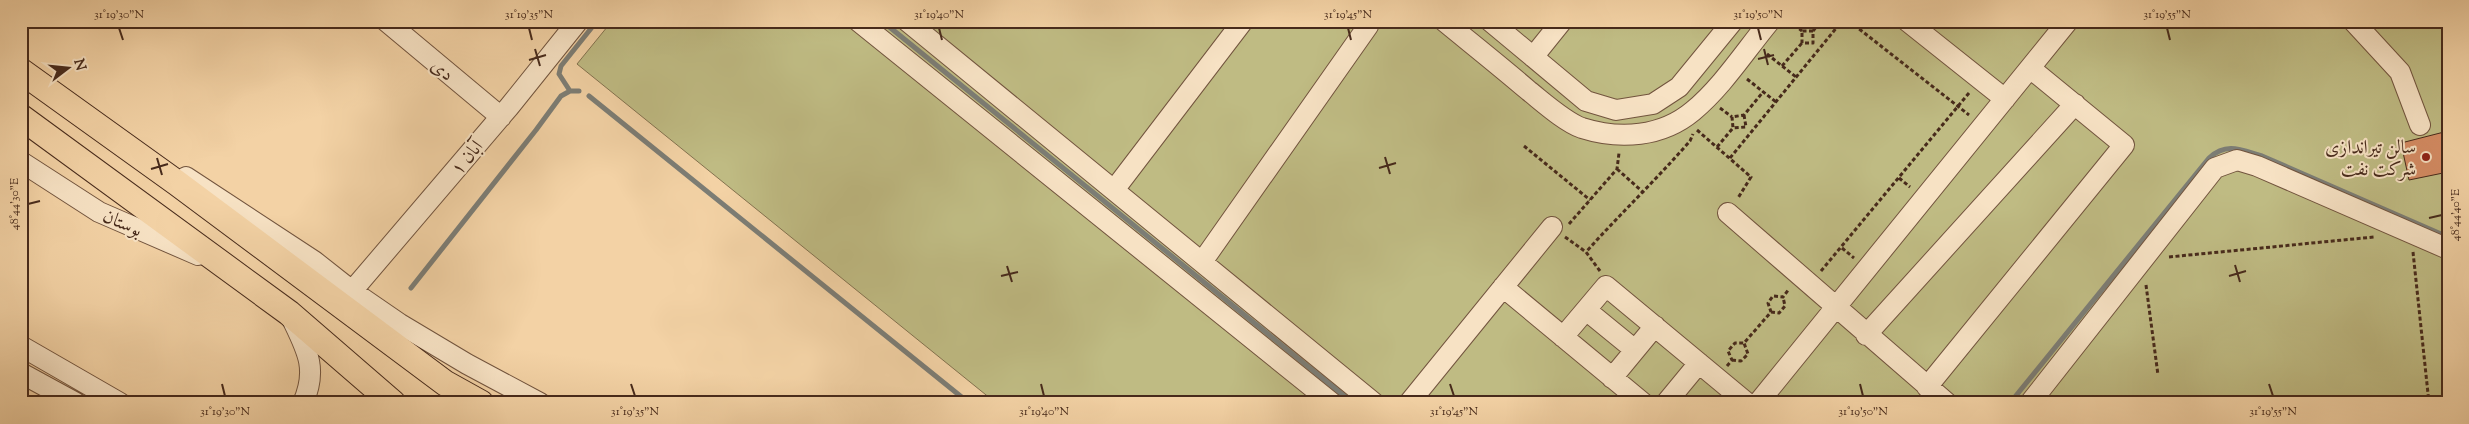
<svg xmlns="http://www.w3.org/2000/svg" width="2469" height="424" font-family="'Sorts Mill Goudy',Amiri,serif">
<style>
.green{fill:#bfbb83;stroke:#83724f}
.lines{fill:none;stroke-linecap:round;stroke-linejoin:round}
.stream{stroke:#7c7d75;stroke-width:5}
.building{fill:#d58c64;stroke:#472a1b}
.minor-casing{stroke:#72543e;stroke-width:22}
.major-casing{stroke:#472a1b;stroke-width:27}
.path{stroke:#472a1b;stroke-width:3;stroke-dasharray:4 2.5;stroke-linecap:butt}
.minor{stroke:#f7e2c4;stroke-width:20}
.major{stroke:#f3d2a5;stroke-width:25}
.ticks{fill:none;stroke:#472a1b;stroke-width:2}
.poi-dot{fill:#8f2418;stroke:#f7e2c4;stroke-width:2}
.labels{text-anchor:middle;stroke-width:4;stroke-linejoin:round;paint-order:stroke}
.street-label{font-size:19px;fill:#472a1b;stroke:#f7e2c4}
.poi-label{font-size:19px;fill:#472a1b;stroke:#f7e2c4;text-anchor:end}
.neatline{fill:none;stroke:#472a1b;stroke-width:2}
.ticks-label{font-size:12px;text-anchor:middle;fill:#472a1b}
</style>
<rect width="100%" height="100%" fill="#f3d2a5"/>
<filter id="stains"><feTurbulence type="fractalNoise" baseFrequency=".004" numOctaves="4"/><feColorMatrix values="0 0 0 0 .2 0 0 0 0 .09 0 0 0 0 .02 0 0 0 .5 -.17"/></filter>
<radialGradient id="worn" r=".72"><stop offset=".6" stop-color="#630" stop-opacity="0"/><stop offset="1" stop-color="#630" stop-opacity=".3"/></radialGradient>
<path class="green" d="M612,21H2440L2448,27V403H996L577,64Z"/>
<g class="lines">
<path class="stream" d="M882,21L1353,403
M570,91L559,74L561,66L597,21
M589,96L969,403
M411,288L536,130L561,96L570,91H579
M2010,403L2209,158C2227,142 2241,150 2262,156L2448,237"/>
</g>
<path class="building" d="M2448,131V172L2409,180L2401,143Z"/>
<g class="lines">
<defs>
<path id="minor" d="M386,21L501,117
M858,21L1332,403
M907,21L1374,403
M1444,21C1472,44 1501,67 1529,91C1543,102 1565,122 1582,128C1620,140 1662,137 1693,111C1723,86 1745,51 1770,21
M1490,21L1586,101L1616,110L1653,104L1679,87L1733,21
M1907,21L2005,99
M2353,21L2400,72L2420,125
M1533,57L1562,21
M21,165L23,163L99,212L198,255
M186,177L314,261L352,291L400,324L467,364L540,403
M1114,190L1243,21
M1728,213L1947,403
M1202,262L1368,26L1369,21
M1503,287L1643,403
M352,291L509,107L578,21
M1586,310L1635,350
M292,319C307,350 318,369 303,403
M1866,335L2075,104
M1563,337L1606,286L1747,403
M21,346L120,403
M21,373L76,403
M1612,378L1655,326
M1927,387L2124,145L2030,68
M1409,403L1552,227
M1666,403L1699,363
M1758,403L2068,21
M2030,403L2215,168L2237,160L2257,166L2448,249"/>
<path id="major" d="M21,71L177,183L445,383L481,403
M21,117L289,313L393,403"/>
</defs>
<use href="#minor" class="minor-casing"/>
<use href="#major" class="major-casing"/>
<path class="path" d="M1701,21L1707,27
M1789,21L1802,31
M1849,21L1969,115
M1813,31H1802V43H1813V31L1821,21
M1767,54L1796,77
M1782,66L1802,43
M1747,79L1776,102
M1720,108L1732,117
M1744,115L1746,127L1733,128L1732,117L1744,115L1763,92
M1697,130L1751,177L1738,198
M1524,146L1590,200
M1717,147L1733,128
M1730,158L1842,21
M1617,169L1644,193
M1899,178L1910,187
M1569,224L1617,169L1619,153
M1565,237L1586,252
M1842,248L1854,258
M2413,252L2429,403
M2169,257L2374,237
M1600,271L1586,252C1620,214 1656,180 1690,141L1693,134
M1821,271L1969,93
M2146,285L2158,375
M1771,312L1779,313L1785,306L1783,297
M1732,360L1741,361L1748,354L1744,343
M1727,366L1732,360L1728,351L1735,343H1744L1771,312L1768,303L1773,296L1783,297L1789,289"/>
<use href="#minor" class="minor"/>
<use href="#major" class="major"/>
</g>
<path class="ticks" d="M119,28L123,40M529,28L532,40M939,28L942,40M1348,28L1351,40M1758,28L1761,40M2167,28L2170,40M535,49L540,66M1764,49L1768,65M1758,59L1774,55M529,60L546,55M1385,157L1390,174M157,158L162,175M1379,168L1396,163M151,169L168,164M28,204L40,201M2429,218L2442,215M2235,265L2240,282M1007,266L1012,282M1001,276L1018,272M2229,276L2246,271M222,384L225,396M631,384L635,396M1041,384L1044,396M1450,384L1454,396M1860,384L1863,396M2269,384L2273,396"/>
<circle class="poi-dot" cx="2426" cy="157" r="5"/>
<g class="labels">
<g class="street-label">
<text transform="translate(443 69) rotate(39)" y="7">دی</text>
<text transform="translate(466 157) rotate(-50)" y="7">آبان ۱</text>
<text transform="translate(123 222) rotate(24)" y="7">بوستان</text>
</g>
<g class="poi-label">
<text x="2416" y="153">سالن تیراندازی<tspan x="2416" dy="22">شرکت نفت</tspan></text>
</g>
</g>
<rect width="2469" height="424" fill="none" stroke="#f3d2a5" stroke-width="55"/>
<g transform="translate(68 68) rotate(74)" stroke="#f7e2c4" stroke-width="4" paint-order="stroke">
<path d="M0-4L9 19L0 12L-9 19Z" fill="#472a1b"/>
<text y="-8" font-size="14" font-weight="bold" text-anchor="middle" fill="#472a1b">N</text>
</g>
<rect x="28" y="28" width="2414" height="368" class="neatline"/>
<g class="ticks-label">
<text x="119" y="18">31°19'30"N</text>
<text x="529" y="18">31°19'35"N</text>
<text x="939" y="18">31°19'40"N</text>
<text x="1348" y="18">31°19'45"N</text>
<text x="1758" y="18">31°19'50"N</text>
<text x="2167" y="18">31°19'55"N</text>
<text transform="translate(14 204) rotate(-90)" y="4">48°44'30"E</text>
<text transform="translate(2455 215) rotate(-90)" y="4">48°44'40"E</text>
<text x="225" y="415">31°19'30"N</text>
<text x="635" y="415">31°19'35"N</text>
<text x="1044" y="415">31°19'40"N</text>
<text x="1454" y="415">31°19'45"N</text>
<text x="1863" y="415">31°19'50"N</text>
<text x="2273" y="415">31°19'55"N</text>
</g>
<rect width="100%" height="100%" filter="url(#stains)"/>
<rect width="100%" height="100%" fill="url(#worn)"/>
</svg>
